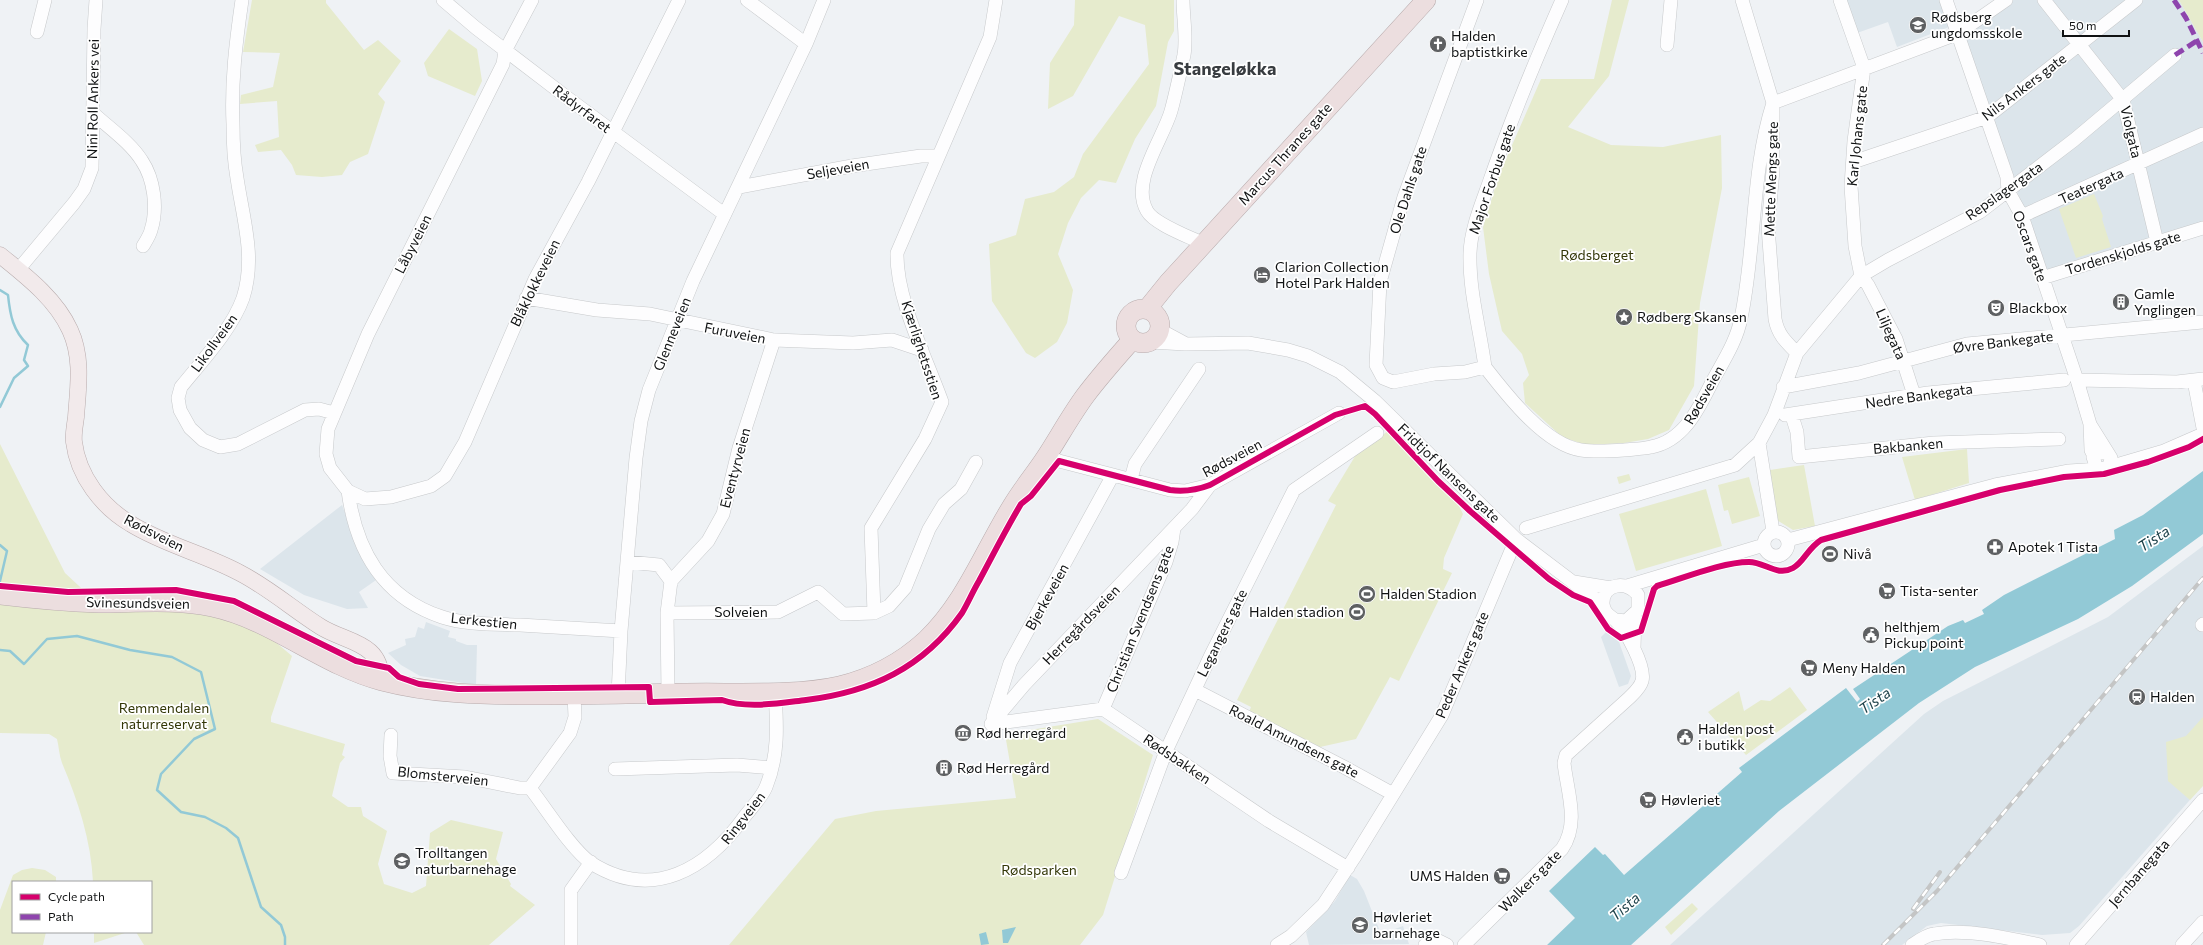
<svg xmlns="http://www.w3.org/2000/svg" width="2203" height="945" font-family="Commissioner,sans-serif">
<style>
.built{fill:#dce5eb}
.green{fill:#e6ebcd}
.water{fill:#92c9d6}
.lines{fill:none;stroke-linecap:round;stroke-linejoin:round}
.stream{stroke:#92c9d6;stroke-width:2.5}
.minor-casing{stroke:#c7c9cb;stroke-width:14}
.major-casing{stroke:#b8abac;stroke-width:17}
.highway-casing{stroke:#b8abac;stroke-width:20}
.minor{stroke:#fdfdfe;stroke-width:13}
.major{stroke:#f2eaeb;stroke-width:16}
.highway{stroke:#ecdedf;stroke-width:19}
.rail-casing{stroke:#c4c5c5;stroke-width:4}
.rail{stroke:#fff;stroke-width:2.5;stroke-dasharray:8;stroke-linecap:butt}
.quiet{stroke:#8e44ad;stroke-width:5;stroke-dasharray:10 5;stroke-linecap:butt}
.cycleway-casing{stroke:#fff;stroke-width:8}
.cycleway{stroke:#d6006c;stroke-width:6}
.labels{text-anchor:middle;stroke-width:3.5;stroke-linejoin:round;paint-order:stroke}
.poi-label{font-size:14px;fill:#101213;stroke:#fff;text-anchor:start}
.street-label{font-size:14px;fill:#101213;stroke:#fff}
.park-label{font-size:14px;fill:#333707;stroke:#fff}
.water-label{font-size:15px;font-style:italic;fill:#1c4149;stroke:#fff}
.district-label{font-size:18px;font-weight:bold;fill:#383c40;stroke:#fff}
</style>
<rect width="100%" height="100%" fill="#eff2f5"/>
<path class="built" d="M1845,0H1939L1949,27L1897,47L1888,22L1857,33Z
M2011,0H2179L2203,42V227L2045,272L1964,37Z
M342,505L347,518L379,578L359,592L368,608L347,609L304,595L260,569Z
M2203,546V785L2079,926L2070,933L2042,935L1941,923L1927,926L1902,945H1670L1924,714L1943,701L2108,617Z
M426,622L450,631L448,637L456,639V641L467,645H477L476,685L420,676L401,665L388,653L406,645L405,639L415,637L418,627L424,629Z
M1606,632L1619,642L1631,676L1628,684L1619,687L1601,637Z
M1350,875L1357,879L1364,891L1381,934L1403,926L1409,944L1309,945L1306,932L1335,901Z"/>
<path class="green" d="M252,0H326V3L364,50L378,40L401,61L378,94L385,102L368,154L350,162L342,175L322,177L296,175L292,165L281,150L258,152L255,145L279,137L277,101L240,104L241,95L273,87L280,53L243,52Z
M1075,0H1174V31L1168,42L1156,106L1135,139L1116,183L1099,180L1081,198L1068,223L1058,254L1073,290L1067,323L1057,342L1035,358L1026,353L992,301L989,244L1016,235L1025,199L1054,192L1074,177L1083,154L1149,64L1145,25L1119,16L1073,96L1048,109L1050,63L1074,25Z
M1612,0H1629L1609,76L1568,127L1611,145L1663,147L1721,135L1722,188L1700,303L1694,386L1669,430L1648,439L1624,443L1586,445L1562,437L1525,403L1523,383L1529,375L1522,354L1502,331L1489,274L1483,227L1499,175L1541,79H1594Z
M2179,0H2203V42Z
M449,29L477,49L482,81L475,96L428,76L424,63Z
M2094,194L2103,216L2102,219L2111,247L2076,258L2059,209Z
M1388,431L1459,506L1463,514L1444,558L1443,569L1452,573L1399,681L1390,677L1356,739L1320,747L1249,712L1251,707L1237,700L1336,505L1328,501L1357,453Z
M0,444L65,573L92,598L194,610L231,619L272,639L292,656L271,717V722L345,744L342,755L345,757L340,763L332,796L348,807H361L363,816L387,831L378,864L384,884L412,893L426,886L430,833L451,820L503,832L496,859L511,884L510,886L535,905L489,945H144L136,932H151V882H93C91,840 78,801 62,763C59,755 59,747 57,739L49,734L0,733Z
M1967,449L1969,483L1915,500L1902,457Z
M1804,465L1815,526L1793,530L1777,520L1770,470Z
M1629,474L1631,480L1619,484L1617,477Z
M1749,477L1760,516L1732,524L1728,510L1724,511L1718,485Z
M1706,489L1722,546L1636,571L1619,514Z
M1790,687L1807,710L1746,755L1708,712L1739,691L1744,711L1761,700L1770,701Z
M2203,717V786L2190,800L2168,781L2166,742L2186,736Z
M1098,719L1153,755L1103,915L1080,945H729L835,819L876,811L1016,798L1005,734Z
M32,868L45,870L56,877V882H13V932H46L43,945H0V910L13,875L22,870Z
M1692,903L1698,909L1671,935L1665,927Z
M94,932H128L94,943Z"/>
<path class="water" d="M2203,471V534L2132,586L2078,619L1975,667L1919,703L1779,811L1631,945H1547L1575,918L1549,891L1595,847L1603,855L1605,854L1624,875L1742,772L1739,768L1846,688L1857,702L1860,699L1853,689L1948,626L1963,620L1965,623L1984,614L1982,610L2004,595L2115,539L2114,530L2143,515Z
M1016,927L1008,943H1003L1002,930Z
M986,932L989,944L981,945L979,934Z"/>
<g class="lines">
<path class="stream" d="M0,290L8,295C10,315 13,331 28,345L24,360L28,366L14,378L0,407
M0,545L7,551L0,581
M0,650L10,651L24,664L47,639L77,636L130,650L172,657L201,672L215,729L194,739L161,774L157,790L181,812L205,817L226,828L238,838L261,907L281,925L285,937V945"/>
<defs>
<path id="minor" d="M242,0C236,41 231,82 233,124C233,142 234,161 237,178C243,219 256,257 243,298C232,329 202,361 181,387L178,398L180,410L190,428L203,440L220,447L238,444L305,410L319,409L334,413
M443,0L476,28L569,99L724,214
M532,0L505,51L503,64L368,334L328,429L326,454L330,468L348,491L365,499L391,497L431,486L445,476L465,442L535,279L588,182L679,0
M747,0L806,44
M1183,0C1183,17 1187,38 1184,55C1180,73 1176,93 1171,111C1163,139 1130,182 1147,211C1154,224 1190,237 1204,244
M1477,0L1404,197L1380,282L1376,365L1383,378L1393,382L1434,374L1465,372L1485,367
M1742,0L1773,103V170L1768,227L1775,319C1778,335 1786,342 1797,353
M1840,0L1864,68L1854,141L1851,186L1855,246L1861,276L1868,285L1896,339L1914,395
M1946,0L2007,177L2008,191L2022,216L2077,380L2090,424L2091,450L2094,456
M2044,0L2123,100L2157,242
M37,32L45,0
M1667,45L1671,0
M93,113C109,128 130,142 142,161C154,179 158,208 151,230C150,235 146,241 143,246
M1853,162L1987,117L2136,0
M739,187L852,166L921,156H937
M2022,216L2203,134
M18,270L74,203L84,189L92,168L94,29L96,0
M2042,278L2203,228
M526,298L597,310L650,314L774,340L853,343L892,340L922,350
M1160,330L1186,344L1248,343L1288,350L1308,356L1340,372L1375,401L1516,539L1603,605
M1151,342L1185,344
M1485,367C1506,394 1545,445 1581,450C1595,452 1610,451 1624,450C1633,449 1642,449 1651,447C1683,441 1698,410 1711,384C1722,363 1737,341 1741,318C1756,247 1751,172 1773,103L1957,34L2006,0
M1485,367C1480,329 1469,292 1470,253C1471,228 1482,203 1490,180C1511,119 1536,59 1562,0
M2077,380L2177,382L2203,379
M2194,381L2203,428
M1783,387L1859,373L1967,344L2203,322
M1785,415L1928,393L2064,380
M1792,416L1797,432L1799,457L1934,443L2059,439
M2091,426L2111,458L2110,464L2106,468L2100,469L2096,466L2093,457L2098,453H2106
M1759,443L1773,531
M1047,455L1059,461L1113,475L1170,490L1185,491L1210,485L1339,413
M2106,468L2164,451L2203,434
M1131,479L1135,464L1199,369
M348,491C356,550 382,597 442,617C467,625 494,624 520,625C554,627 587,629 621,631
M1526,528L1735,465L1759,443L1774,415L1797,353L1861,276L1888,260L1980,212L2074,140L2175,55
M1764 544a12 12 0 1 1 24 0a12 12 0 1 1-24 0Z
M1788,540L1995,485L2069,471L2100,469
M628,562L659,565L671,581
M1574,582L1611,588
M1627,586L1764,545
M667,613L778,612L818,592L843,614L874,613L889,606L905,588L929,529L944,504L961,489L976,462
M874,613L871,528L925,439L942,402C926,357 896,299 897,253L990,37L996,0
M2202,625L2203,624
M1634,648L1635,614
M1195,690L1344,767L1393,794
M668,693L667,613L671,581L708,541L723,514L739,448L774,340
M574,695L575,717L570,733L530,788C546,808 571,849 591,863C653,902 707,869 745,816C752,807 762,797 766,787C779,755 777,725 775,692
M618,695L621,631L636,458L641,421L649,390L693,281L806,44L824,0
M1103,709L1166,562L1172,542L1174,528
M993,717L1010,663L1113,475
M991,724L1103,709L1269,821L1348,868
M991,724L1024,685L1192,509L1210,485
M391,735L390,756L393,773L465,777L520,788H530
M615,769L737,765L772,768
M1121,873L1166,751L1210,657L1294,490L1377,433
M571,945V890L591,862
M1277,945L1291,936L1323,905L1354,858L1442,715L1516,539
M1425,945L1439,941L1447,945
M1464,945L1562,849C1580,823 1567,791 1564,763L1566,755L1629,698C1634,693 1640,688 1642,681C1646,667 1626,630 1615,620C1609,615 1604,613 1603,604C1602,583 1628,580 1638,595V610L1626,621L1616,620
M1912,945C1918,941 1926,935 1934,934C1965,928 2009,938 2040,945
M2076,945L2203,800
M2182,945L2203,922"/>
<path id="major" d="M0,255C26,276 56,299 70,330C83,358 78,388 76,417C75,425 73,434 74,442C78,476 102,507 131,524C165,545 205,554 240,573C269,588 294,610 321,627C347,643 382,642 381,681"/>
<path id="highway" d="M1126 326a17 17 0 1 1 34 0a17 17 0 1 1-34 0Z
M1147,309L1168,283L1426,0
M0,595C33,599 66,602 99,603C137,603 174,599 212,607C273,620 321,665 382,681C432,694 482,695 534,695C585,695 635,694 686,693C732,692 795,696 839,686C872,678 901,663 926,640C965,603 984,551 1012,506C1022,489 1035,474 1046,457C1059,437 1071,415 1085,396C1100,376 1116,358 1132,340"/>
</defs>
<use href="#minor" class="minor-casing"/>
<use href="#major" class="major-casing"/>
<use href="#highway" class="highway-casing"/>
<use href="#minor" class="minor"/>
<use href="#major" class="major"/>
<use href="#highway" class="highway"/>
<defs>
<path id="rail" d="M1913,909L1940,872
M1883,945L1937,891L2203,578"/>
</defs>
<use href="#rail" class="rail-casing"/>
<use href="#rail" class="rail"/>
<path class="quiet" d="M2174,0L2186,18L2203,53
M2175,55L2198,40"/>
<defs>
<path id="cycleway" d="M0,586L68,592L176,590L234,601L356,661L389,668L399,677L419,684L458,689L649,687L650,702L722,700C747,709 780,703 806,700C871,692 923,668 962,613C968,603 973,591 979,581C993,555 1006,529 1021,504L1031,496L1059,461L1170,490C1185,492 1197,490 1210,485L1335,415L1365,406L1375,414L1438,481L1470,511L1549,579L1573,595L1590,602L1608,629L1621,638L1641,631L1654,589L1657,586C1684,578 1723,562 1749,562C1765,562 1777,577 1793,568C1804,562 1807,549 1821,540L2000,490L2064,477L2104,474L2148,462L2189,447L2203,439"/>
</defs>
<use href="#cycleway" class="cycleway-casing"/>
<use href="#cycleway" class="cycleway"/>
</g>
<defs>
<symbol id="school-disc" viewBox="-11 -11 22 22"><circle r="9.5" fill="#5e6062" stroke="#fff"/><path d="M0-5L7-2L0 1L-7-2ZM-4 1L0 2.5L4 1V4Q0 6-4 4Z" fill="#fff"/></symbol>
<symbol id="church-disc" viewBox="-11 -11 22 22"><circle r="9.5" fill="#5e6062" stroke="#fff"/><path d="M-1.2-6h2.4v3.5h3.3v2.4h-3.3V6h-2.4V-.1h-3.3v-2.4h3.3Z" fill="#fff"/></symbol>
<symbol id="hotel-disc" viewBox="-11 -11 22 22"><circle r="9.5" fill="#5e6062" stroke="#fff"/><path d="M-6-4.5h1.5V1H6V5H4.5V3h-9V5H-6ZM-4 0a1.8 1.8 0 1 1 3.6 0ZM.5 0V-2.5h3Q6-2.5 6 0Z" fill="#fff"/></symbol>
<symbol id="building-disc" viewBox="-11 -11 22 22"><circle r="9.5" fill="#5e6062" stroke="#fff"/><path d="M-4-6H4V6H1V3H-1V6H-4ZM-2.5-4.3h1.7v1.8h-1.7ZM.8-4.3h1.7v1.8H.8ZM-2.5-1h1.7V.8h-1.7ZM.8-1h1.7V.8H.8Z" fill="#fff"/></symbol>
<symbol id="theatre-disc" viewBox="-11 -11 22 22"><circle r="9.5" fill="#5e6062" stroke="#fff"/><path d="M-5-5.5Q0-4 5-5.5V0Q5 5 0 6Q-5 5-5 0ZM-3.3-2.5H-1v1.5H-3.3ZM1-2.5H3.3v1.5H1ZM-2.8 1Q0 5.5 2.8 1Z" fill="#fff"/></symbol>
<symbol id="sight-disc" viewBox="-11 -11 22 22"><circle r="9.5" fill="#5e6062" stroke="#fff"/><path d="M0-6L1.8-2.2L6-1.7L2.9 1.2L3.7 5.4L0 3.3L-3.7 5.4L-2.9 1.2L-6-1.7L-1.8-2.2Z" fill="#fff"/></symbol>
<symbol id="pharmacy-disc" viewBox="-11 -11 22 22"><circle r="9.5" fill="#5e6062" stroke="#fff"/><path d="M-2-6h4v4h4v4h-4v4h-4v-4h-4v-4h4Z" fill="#fff"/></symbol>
<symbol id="stadium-disc" viewBox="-11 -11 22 22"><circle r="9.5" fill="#5e6062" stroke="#fff"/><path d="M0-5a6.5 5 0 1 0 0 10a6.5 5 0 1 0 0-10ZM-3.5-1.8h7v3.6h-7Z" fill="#fff"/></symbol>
<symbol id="supermarket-disc" viewBox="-11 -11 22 22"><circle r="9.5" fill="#5e6062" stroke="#fff"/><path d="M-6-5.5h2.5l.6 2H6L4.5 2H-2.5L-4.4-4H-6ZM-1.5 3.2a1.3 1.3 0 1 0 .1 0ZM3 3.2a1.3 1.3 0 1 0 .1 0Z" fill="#fff"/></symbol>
<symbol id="civic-disc" viewBox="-11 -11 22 22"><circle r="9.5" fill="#5e6062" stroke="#fff"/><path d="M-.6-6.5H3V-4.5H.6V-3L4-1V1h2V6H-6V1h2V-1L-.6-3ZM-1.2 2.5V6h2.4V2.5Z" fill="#fff"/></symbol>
<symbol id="station-disc" viewBox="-11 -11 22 22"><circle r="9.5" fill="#5e6062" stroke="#fff"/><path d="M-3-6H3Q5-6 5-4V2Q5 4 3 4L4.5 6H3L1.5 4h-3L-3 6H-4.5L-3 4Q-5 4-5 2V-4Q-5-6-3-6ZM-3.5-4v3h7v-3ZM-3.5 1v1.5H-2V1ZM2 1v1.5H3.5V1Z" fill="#fff"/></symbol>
<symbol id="museum-disc" viewBox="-11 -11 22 22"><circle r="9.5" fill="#5e6062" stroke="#fff"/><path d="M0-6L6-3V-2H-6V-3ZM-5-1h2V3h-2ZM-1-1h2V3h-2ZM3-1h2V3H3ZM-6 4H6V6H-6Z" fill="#fff"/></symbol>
</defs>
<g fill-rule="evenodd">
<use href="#school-disc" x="1908" y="15" width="20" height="20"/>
<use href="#church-disc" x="1428" y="34" width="20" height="20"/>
<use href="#hotel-disc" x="1252" y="265" width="20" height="20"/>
<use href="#building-disc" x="2111" y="292" width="20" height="20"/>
<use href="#theatre-disc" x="1986" y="298" width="20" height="20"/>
<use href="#sight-disc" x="1614" y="307" width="20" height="20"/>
<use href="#pharmacy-disc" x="1985" y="537" width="20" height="20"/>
<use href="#stadium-disc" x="1820" y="544" width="20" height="20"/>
<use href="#supermarket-disc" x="1877" y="581" width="20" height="20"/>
<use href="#stadium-disc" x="1357" y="584" width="20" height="20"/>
<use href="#stadium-disc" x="1347" y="602" width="20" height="20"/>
<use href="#civic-disc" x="1861" y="625" width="20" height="20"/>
<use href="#supermarket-disc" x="1799" y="658" width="20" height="20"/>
<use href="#station-disc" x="2127" y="687" width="20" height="20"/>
<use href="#museum-disc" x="953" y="723" width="20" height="20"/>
<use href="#civic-disc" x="1675" y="727" width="20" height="20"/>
<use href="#building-disc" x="934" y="758" width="20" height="20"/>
<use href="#supermarket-disc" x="1638" y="790" width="20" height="20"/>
<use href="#school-disc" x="392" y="851" width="20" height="20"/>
<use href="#supermarket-disc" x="1492" y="866" width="20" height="20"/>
<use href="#school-disc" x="1350" y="915" width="20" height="20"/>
</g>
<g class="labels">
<g class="poi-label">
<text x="1931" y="22">Rødsberg<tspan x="1931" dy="16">ungdomsskole</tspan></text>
<text x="1451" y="41">Halden<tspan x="1451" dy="16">baptistkirke</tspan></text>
<text x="1275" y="272">Clarion Collection<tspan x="1275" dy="16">Hotel Park Halden</tspan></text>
<text x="2134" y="299">Gamle<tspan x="2134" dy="16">Ynglingen</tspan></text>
<text x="2009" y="313">Blackbox</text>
<text x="1637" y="322">Rødberg Skansen</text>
<text x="2008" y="552">Apotek 1 Tista</text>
<text x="1843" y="559">Nivå</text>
<text x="1900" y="596">Tista-senter</text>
<text x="1380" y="599">Halden Stadion</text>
<text x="1344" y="617" text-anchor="end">Halden stadion</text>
<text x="1884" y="632">helthjem<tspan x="1884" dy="16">Pickup point</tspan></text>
<text x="1822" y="673">Meny Halden</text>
<text x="2150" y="702">Halden</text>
<text x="1698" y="734">Halden post<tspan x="1698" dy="16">i butikk</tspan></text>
<text x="976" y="738">Rød herregård</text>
<text x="957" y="773">Rød Herregård</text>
<text x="1661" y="805">Høvleriet</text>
<text x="415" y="858">Trolltangen<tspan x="415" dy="16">naturbarnehage</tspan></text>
<text x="1489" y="881" text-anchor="end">UMS Halden</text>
<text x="1373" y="922">Høvleriet<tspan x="1373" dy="16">barnehage</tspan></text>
</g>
<g class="street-label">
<text transform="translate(2024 87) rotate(-37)" y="5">Nils Ankers gate</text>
<text transform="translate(93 99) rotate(-89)" y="5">Nini Roll Ankers vei</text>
<text transform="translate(582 109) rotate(37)" y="5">Rådyrfaret</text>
<text transform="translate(2131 132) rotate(77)" y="5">Violgata</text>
<text transform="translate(1857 136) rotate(-84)" y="5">Karl Johans gate</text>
<text transform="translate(1285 154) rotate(-48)" y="5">Marcus Thranes gate</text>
<text transform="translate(838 169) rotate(-10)" y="5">Seljeveien</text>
<text transform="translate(1492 179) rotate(-71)" y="5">Major Forbus gate</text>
<text transform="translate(1771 179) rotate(-88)" y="5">Mette Mengs gate</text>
<text transform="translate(2091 186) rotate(-24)" y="5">Teatergata</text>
<text transform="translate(1408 190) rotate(-72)" y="5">Ole Dahls gate</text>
<text transform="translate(2004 191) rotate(-35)" y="5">Repslagergata</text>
<text transform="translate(413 244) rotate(-63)" y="5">Låbyveien</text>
<text transform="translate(2030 246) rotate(70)" y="5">Oscars gate</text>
<text transform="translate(2123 253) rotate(-17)" y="5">Tordenskjolds gate</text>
<text transform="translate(535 283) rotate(-64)" y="5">Blåklokkeveien</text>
<text transform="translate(735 333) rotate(11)" y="5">Furuveien</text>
<text transform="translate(672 334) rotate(-68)" y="5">Glenneveien</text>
<text transform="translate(1891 334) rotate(66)" y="5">Liljegata</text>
<text transform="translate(2003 342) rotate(-7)" y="5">Øvre Bankegate</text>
<text transform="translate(214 343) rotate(-54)" y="5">Likollveien</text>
<text transform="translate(922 350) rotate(72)" y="5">Kjærlighetsstien</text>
<text transform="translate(1704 395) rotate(-60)" y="5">Rødsveien</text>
<text transform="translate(1919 396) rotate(-8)" y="5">Nedre Bankegata</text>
<text transform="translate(1908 446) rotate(-5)" y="5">Bakbanken</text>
<text transform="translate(1232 458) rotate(-28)" y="5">Rødsveien</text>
<text transform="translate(735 468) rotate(-75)" y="5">Eventyrveien</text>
<text transform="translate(1449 473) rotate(44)" y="5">Fridtjof Nansens gate</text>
<text transform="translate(154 533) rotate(27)" y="5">Rødsveien</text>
<text transform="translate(1047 597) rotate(-61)" y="5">Bjerkeveien</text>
<text transform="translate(138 603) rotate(1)" y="5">Svinesundsveien</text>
<text x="741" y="617">Solveien</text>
<text transform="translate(1140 619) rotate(-68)" y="5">Christian Svendsens gate</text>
<text transform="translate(484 621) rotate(6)" y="5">Lerkestien</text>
<text transform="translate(1081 625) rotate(-46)" y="5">Herregårdsveien</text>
<text transform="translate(1222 633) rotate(-64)" y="5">Legangers gate</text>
<text transform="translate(1462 665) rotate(-67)" y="5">Peder Ankers gate</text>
<text transform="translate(1294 741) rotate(27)" y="5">Roald Amundsens gate</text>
<text transform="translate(1177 759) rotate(34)" y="5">Rødsbakken</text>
<text transform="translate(443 776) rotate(6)" y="5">Blomsterveien</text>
<text transform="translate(743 818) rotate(-52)" y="5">Ringveien</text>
<text transform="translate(2139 873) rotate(-49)" y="5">Jernbanegata</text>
<text transform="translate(1530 881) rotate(-45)" y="5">Walkers gate</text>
</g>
<g class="park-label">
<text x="1597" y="260">Rødsberget</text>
<text x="164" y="713">Remmendalen<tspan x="164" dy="16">naturreservat</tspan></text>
<text x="1039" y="875">Rødsparken</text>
</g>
<g class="water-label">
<text transform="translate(2154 539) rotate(-33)" y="5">Tista</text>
<text transform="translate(1875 701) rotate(-35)" y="5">Tista</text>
<text transform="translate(1625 907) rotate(-41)" y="5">Tista</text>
</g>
<g class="district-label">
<text x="1225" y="75">Stangeløkka</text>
</g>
</g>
<rect x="12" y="881" width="140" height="52" fill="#ffffff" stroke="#9fa0a1"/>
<rect x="20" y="894" width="20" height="6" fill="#d6006c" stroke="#9fa0a1"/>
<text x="48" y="901" font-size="12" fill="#101213">Cycle path</text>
<rect x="20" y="914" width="20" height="6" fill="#8e44ad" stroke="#9fa0a1"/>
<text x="48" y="921" font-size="12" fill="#101213">Path</text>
<path d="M2063 30v6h66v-6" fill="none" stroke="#101213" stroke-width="2"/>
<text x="2069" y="30" font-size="12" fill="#101213" stroke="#ffffff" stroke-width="3" paint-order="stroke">50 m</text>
</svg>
